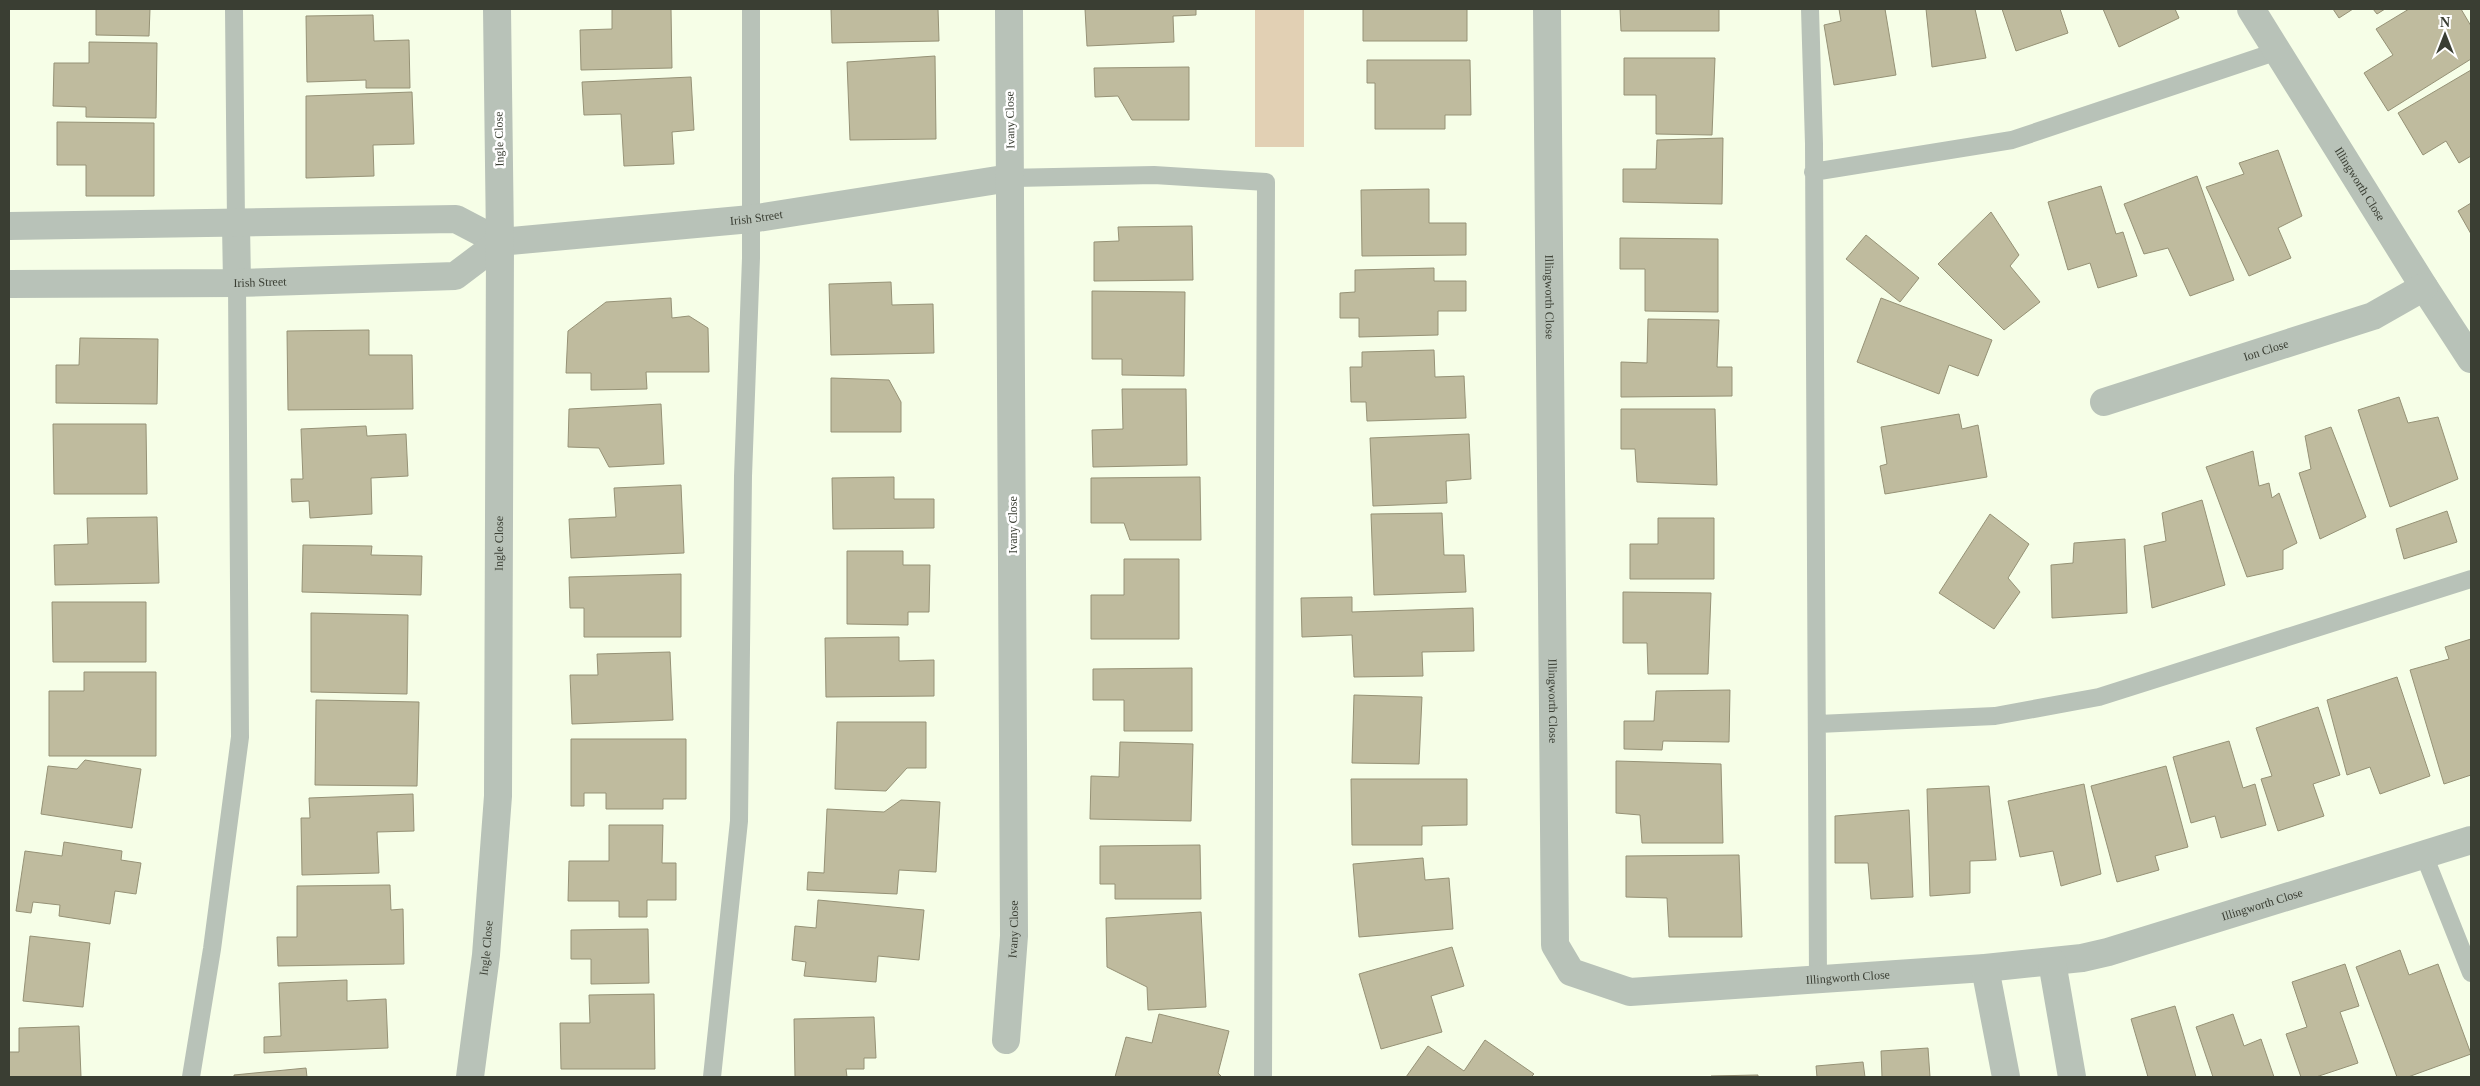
<svg xmlns="http://www.w3.org/2000/svg" width="2480" height="1086" font-family="Georgia,serif">
<style>
.green{fill:#e2d0b4}
.building{fill:#bfbb9e;stroke:#969276}
.lines{fill:none;stroke-linecap:round;stroke-linejoin:round}
.lane{stroke:#b8c2b8;stroke-width:18}
.street{stroke:#b8c2b8;stroke-width:28}
.labels{text-anchor:middle;stroke-width:5;stroke-linejoin:round;paint-order:stroke}
.street-label{font-size:12px;fill:#3a3e33;stroke:#fff}
</style>
<rect width="100%" height="100%" fill="#f6fee7"/>
<path class="green" d="M1255,9H1304V147H1255Z"/>
<path class="building" d="M96,9H150L149,36L96,35Z
M612,9H671L672,68L581,70L580,30L612,29Z
M831,9H938L939,41L832,43Z
M1085,9H1196V15L1173,16L1174,42L1087,46Z
M1363,9H1467V41H1363Z
M1620,9H1719V31H1621Z
M1839,9H1885L1896,75L1834,85L1824,25L1841,21Z
M1926,9H1975L1986,58L1932,67Z
M2002,9H2060L2068,33L2016,51Z
M2103,9H2175L2179,18L2119,47Z
M2333,9H2353L2339,18Z
M2373,9H2385L2377,14Z
M2409,9H2461L2471,26V59L2388,111L2364,73L2393,55L2376,29Z
M373,15L374,41L409,40L410,88H366V80L307,82L306,16Z
M89,42L157,43L156,118L86,117V107L53,106L54,63H89Z
M935,56L936,139L850,140L847,62Z
M1624,58H1715L1712,135L1656,134V95H1624Z
M1367,60H1470L1471,115H1445V129H1375V83H1367Z
M1189,67V120H1132L1118,96L1095,97L1094,68Z
M2471,70V156L2459,163L2446,141L2423,155L2398,113Z
M691,77L694,130L672,132L674,164L624,166L621,114L584,115L582,82Z
M412,92L414,144L373,145L374,176L306,178V96Z
M57,122L154,123V196H86V165H57Z
M1723,138L1722,204L1623,202V169H1656L1657,140Z
M2278,150L2302,216L2278,228L2291,258L2249,276L2206,187L2244,174L2239,163Z
M2197,176L2234,280L2190,296L2168,248L2144,254L2124,204Z
M2101,186L2116,234L2123,232L2137,276L2098,288L2090,263L2068,270L2048,202Z
M1429,189V223H1466V255L1362,256L1361,190Z
M2471,203V234L2458,211Z
M1991,212L2019,255L2010,266L2040,302L2004,330L1938,264Z
M1192,226L1193,280L1094,281V242L1119,241L1118,227Z
M1866,235L1919,278L1900,302L1846,259Z
M1620,238L1718,239V312L1645,311V269H1620Z
M1434,268V281H1466V311H1438V335L1359,337V318H1340V293L1355,292V270Z
M891,282L892,305L933,304L934,353L831,355L829,284Z
M1092,291L1185,292L1184,376L1122,375V359H1092Z
M671,298L672,318L689,316L708,328L709,372H646L647,389L591,390V373H566L568,331L606,302Z
M1881,298L1992,340L1978,376L1949,365L1939,394L1857,362Z
M1648,319L1719,320L1717,367H1732V396L1621,397V362L1647,363Z
M369,330V355H412L413,409L288,410L287,331Z
M80,338L158,339L157,404L56,403V365H79Z
M1434,350L1435,377L1464,376L1466,418L1367,421L1366,402H1351L1350,367H1362V352Z
M831,378L889,380L901,402V432H831Z
M1122,389H1186L1187,465L1093,467L1092,430L1123,429Z
M2399,397L2408,423L2438,417L2458,479L2390,507L2358,410Z
M661,404L664,464L609,467L599,448L568,447L569,409Z
M1621,409H1715L1717,485L1637,482L1635,449H1621Z
M1959,414L1962,429L1978,425L1987,477L1885,494L1880,466L1887,464L1881,427Z
M53,424H146L147,494H54Z
M366,426L367,436L406,434L408,476L371,478L372,514L310,518L309,501L292,502L291,479H303L301,429Z
M2331,427L2366,517L2320,539L2299,473L2311,469L2305,436Z
M1469,434L1471,479L1446,481L1447,503L1373,506L1370,438Z
M2253,451L2259,486L2269,483L2272,498L2279,493L2297,543L2283,550V569L2247,577L2206,467Z
M894,477V499H934V528L833,529L832,478Z
M1200,477L1201,540H1130L1124,523H1091V478Z
M681,485L684,553L571,558L569,519L616,517L614,488Z
M2202,500L2225,585L2152,608L2144,546L2166,541L2162,513Z
M2447,511L2457,542L2404,559L2396,529Z
M1442,513L1444,555H1464L1466,592L1374,595L1371,514Z
M1990,514L2029,544L2008,578L2020,592L1994,629L1939,593Z
M157,517L159,583L55,585L54,545L88,544L87,518Z
M1658,518H1714V579H1630V544H1658Z
M2125,539L2127,613L2052,618L2051,565L2073,563L2074,543Z
M303,545L372,546L371,555L422,556L421,595L302,592Z
M847,551H903V565H930L929,612H908V625L847,624Z
M1124,559H1179V639H1091V595H1124Z
M681,574V637H584V608H570L569,577Z
M1623,592L1711,593L1708,674H1648L1647,643H1623Z
M1352,597V612L1473,608L1474,651L1422,652L1423,676L1354,677L1352,635L1302,637L1301,598Z
M52,602H146V662H53Z
M311,613L408,615L407,694L311,692Z
M899,637V661L934,660V696L826,697L825,638Z
M2471,639V775L2444,784L2410,670L2449,659L2445,647Z
M670,652L673,720L572,724L570,675H598L597,654Z
M1192,668V731H1124V700H1093V669Z
M84,672H156V756H49V691H84Z
M2397,677L2430,776L2380,794L2370,767L2347,775L2327,700Z
M1730,690L1729,742L1663,741L1662,750L1624,749V721H1654L1656,691Z
M1354,695L1422,697L1419,764L1352,763Z
M316,700L419,702L417,786L315,785Z
M2318,707L2340,775L2313,784L2324,816L2278,831L2261,779L2272,776L2256,728Z
M837,722H926V768H907L886,791L835,789Z
M571,739H686V799H663V809H606V793H584V806H571Z
M2229,741L2243,788L2255,784L2266,825L2221,838L2215,816L2191,823L2173,757Z
M1120,742L1193,744L1191,821L1090,819L1091,776L1119,777Z
M85,760L141,769L132,828L41,814L48,766L77,769Z
M1616,761L1721,764L1723,843H1642L1640,815L1616,813Z
M2166,766L2188,847L2155,856L2159,870L2117,882L2091,786Z
M1351,779H1467V825L1422,826V845H1352Z
M2084,784L2101,874L2061,886L2053,851L2020,857L2008,801Z
M1989,786L1996,860L1970,861V893L1930,896L1927,789Z
M413,794L414,831L377,832L379,873L302,875L301,818H310L309,798Z
M901,800L940,802L936,872L899,870L897,894L807,890L808,872L824,873L827,809L884,812Z
M1909,810L1913,897L1871,899L1868,863H1835V816Z
M609,825H663L662,863H676V900H647V917H619V901H568L569,861H609Z
M64,842L122,851L121,860L141,863L136,894L115,891L110,924L59,916L60,905L33,902L31,913L16,911L25,851L62,856Z
M1200,845L1201,899H1115V884H1100V846Z
M1739,855L1742,937H1669L1667,898L1626,897V856Z
M1423,858L1425,880L1449,878L1453,929L1359,937L1353,864Z
M390,885L391,910L403,909L404,964L278,966L277,937H297V886Z
M818,900L924,910L919,960L878,956L876,982L804,976L806,962L792,960L795,926L816,928Z
M1201,912L1206,1007L1148,1010L1147,987L1107,967L1106,918Z
M648,929L649,983L591,984V959H571V930Z
M30,936L90,943L83,1007L23,1001Z
M1452,947L1464,986L1431,996L1442,1032L1381,1049L1359,974Z
M2400,950L2409,975L2438,964L2471,1054L2408,1077H2397L2356,967Z
M2345,964L2359,1006L2340,1012L2358,1063L2316,1077H2301L2286,1034L2307,1027L2292,982Z
M347,980V1001L386,999L388,1048L264,1053V1037L281,1036L279,983Z
M654,994L655,1069H561L560,1023H590L589,995Z
M2175,1006L2196,1077H2148L2131,1019Z
M1159,1014L1229,1031L1218,1073L1222,1077H1115L1126,1037L1152,1043Z
M2233,1014L2244,1046L2261,1039L2274,1077H2213L2196,1027Z
M874,1017L876,1058H864V1069H846L847,1077H795L794,1019Z
M79,1026L81,1077H9V1052H19V1028Z
M1485,1040L1534,1074L1531,1077H1406L1428,1046L1464,1071Z
M1928,1048L1930,1077H1882L1881,1051Z
M1863,1062L1865,1077H1817L1816,1066Z
M306,1068L307,1077H234V1075Z
M1758,1075V1077H1711V1076Z"/>
<g class="lines">
<path class="lane" d="M234,9L236,224
M1810,9L1814,144L1818,981
M1813,172L2012,140L2278,51
M1010,178L1154,175L1266,182L1263,1077
M1818,724L1995,716L2099,697L2471,579
M2424,855L2471,973
M191,1077L212,949L240,737L237,283
M712,1077L739,821L743,476L751,258V9"/>
<g class="street">
<path id="s1" d="M1547,9L1555,945L1571,972L1630,992L1985,968L2082,958L2108,952L2471,840"/>
<path id="s2" d="M2251,9L2424,287L2471,359"/>
<path d="M236,224L237,283"/>
<path d="M9,226L456,219L500,242"/>
<path id="s3" d="M9,284L237,283L455,276L500,242L751,219L1010,178"/>
<path id="s4" d="M2104,402L2373,316L2424,287"/>
<path d="M2052,962L2072,1077"/>
<path d="M1985,968L2006,1077"/>
<path id="s5" d="M1006,1040L1014,936L1009,9"/>
<path id="s6" d="M470,1077L486,955L498,796L500,242L497,9"/>
</g>
</g>
<g class="labels">
<g class="street-label">
<text transform="translate(1010 120) rotate(-91)" y="4">Ivany Close</text>
<text transform="translate(499 139) rotate(-91)" y="4">Ingle Close</text>
<text dy="4" stroke="none"><textPath href="#s2" startOffset="206">Illingworth Close</textPath></text>
<text dy="4" stroke="none"><textPath href="#s3" startOffset="760">Irish Street</textPath></text>
<text dy="4" stroke="none"><textPath href="#s3" startOffset="251">Irish Street</textPath></text>
<text dy="4" stroke="none"><textPath href="#s1" startOffset="288">Illingworth Close</textPath></text>
<text dy="4" stroke="none"><textPath href="#s4" startOffset="170">Ion Close</textPath></text>
<text transform="translate(1013 525) rotate(-90)" y="4">Ivany Close</text>
<text dy="4" stroke="none"><textPath href="#s6" startOffset="535">Ingle Close</textPath></text>
<text dy="4" stroke="none"><textPath href="#s1" startOffset="692">Illingworth Close</textPath></text>
<text dy="4" stroke="none"><textPath href="#s1" startOffset="1671">Illingworth Close</textPath></text>
<text dy="4" stroke="none"><textPath href="#s5" startOffset="111">Ivany Close</textPath></text>
<text dy="4" stroke="none"><textPath href="#s6" startOffset="130">Ingle Close</textPath></text>
<text dy="4" stroke="none"><textPath href="#s1" startOffset="1248">Illingworth Close</textPath></text>
</g>
</g>
<rect width="2480" height="1086" fill="none" stroke="#3a3e33" stroke-width="20"/>
<g transform="translate(2445 35)" stroke="#ffffff" stroke-width="4" paint-order="stroke">
<path d="M0-4L9 19L0 12L-9 19Z" fill="#3a3e33"/>
<text y="-8" font-size="14" font-weight="bold" text-anchor="middle" fill="#3a3e33">N</text>
</g>
</svg>
